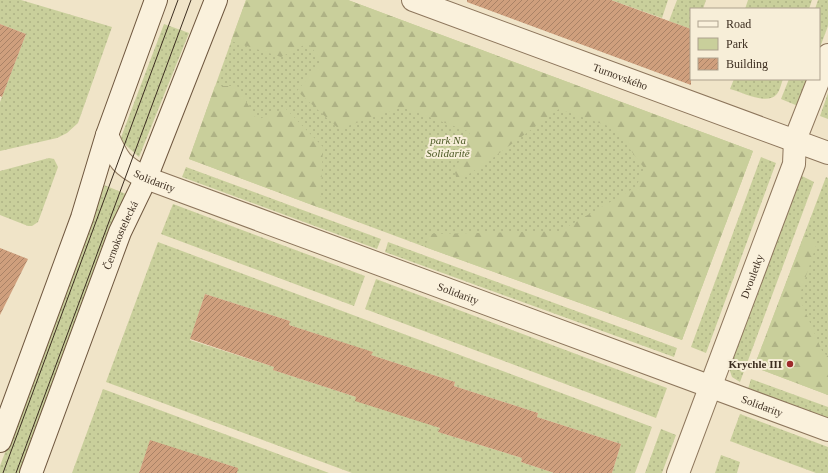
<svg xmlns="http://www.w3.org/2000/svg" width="828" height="473" font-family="Georgia,serif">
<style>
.green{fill:url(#green-dots)}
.forest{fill:url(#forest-firs)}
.building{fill:url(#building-hatch)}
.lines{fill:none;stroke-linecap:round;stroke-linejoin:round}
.street-casing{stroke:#8d765c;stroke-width:24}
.secondary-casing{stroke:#6f573f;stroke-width:24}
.street{stroke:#faf1dc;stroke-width:22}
.secondary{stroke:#faf1dc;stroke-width:22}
.tram{stroke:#3d2e20;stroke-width:1}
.poi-dot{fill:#9e2a2b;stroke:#f7eed8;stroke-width:1.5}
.labels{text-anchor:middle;stroke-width:4;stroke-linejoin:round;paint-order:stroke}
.street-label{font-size:11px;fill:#3d2e20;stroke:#f7eed8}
.park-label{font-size:11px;font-style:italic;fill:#4d5a26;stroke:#f7eed8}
.poi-label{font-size:11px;font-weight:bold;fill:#3d2e20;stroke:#f7eed8;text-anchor:end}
</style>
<defs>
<pattern id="green-dots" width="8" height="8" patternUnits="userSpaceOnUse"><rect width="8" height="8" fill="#c9cf9b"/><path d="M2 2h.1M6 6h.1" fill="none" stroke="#aeb285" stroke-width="1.8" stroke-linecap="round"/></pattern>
<pattern id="forest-firs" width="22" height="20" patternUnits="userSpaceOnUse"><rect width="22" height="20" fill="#c9cf9b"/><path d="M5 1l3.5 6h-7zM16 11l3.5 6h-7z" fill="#aeb285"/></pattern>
<pattern id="building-hatch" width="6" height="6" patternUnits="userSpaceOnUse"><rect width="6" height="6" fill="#cf9f7d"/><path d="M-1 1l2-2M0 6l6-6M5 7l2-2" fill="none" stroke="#a98266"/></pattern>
</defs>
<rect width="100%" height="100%" fill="#f0e4c8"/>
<path class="green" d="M0,0H21L112,27L78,123L67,133L57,138L0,151V102L26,34L0,24Z
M246,0H348L753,151L682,340L425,247L189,159Z
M611,0H668L662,18Z
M677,0H706L703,9H691V29L669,21Z
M748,0H812L809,9H745Z
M818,0H828V26L819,50V9H815Z
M164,24L189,33L139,157L120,140Z
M734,79H783C781,84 780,90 777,94C767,106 742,92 730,89Z
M789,79H808L798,106L781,99Z
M828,93V119L820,116Z
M761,157L776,163L706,353L691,347Z
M49,158L54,159L58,167L38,222L32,226H28L0,215V171Z
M186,167L381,239L377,249L182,177Z
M800,175L814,182L740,382L732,377L729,368Z
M826,177L828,178V395L754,367Z
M104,185L126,194L22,473H0V466Z
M173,204L365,276L354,306L161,234Z
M158,242L652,427L635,473H612L621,444L537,417L538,413L454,386L455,382L371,355L372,352L289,325L290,321L205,294L190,340L274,367L273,370L356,397L440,428L438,432L522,458L521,462L554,473H352L106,382Z
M388,242L677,348L674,357L385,252Z
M376,279L667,388L656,418L365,309Z
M751,379L828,407V418L748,389Z
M103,389L329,473H238L234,472L235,467L150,441L139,473H72Z
M740,414L828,447V473H816L730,441Z
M661,429L676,435L662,473H645Z
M721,455L740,462L737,473H715Z"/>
<path class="forest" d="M246,0H348L753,151L682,340L425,247L430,234L560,231L636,187L644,168L614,128L559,109L490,160L457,182L455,172L470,132L402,107L339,129L297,91L322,61L308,43L281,57L231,41Z
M215,86H237L257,120L285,108L323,147L320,208L189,159Z
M805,233L816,246L799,297L823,353L828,356V395L754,367Z"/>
<path class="building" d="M467,0H611L691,29V85L467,2Z
M0,24L26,34L2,97L0,96Z
M0,248L28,259L0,315Z
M205,294L290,321L289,325L373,352L371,355L455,382L454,386L538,413L537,417L621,444L612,473H554L521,462L522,458L438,432L440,428L355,401L356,397L273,370L274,367L190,339Z
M150,440L238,468L237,473H139Z"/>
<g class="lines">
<defs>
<g id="street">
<path id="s1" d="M413,0L828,153"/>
<path d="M819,78L828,55"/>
<path id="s2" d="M107,135C118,160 121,166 146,178L828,430"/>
<path id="s3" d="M678,473L794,164L795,140L819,79"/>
</g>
<g id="secondary">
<path d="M0,441L82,218L107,135L156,0"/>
<path id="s4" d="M31,473L120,232L146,178L216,0"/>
</g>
</defs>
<use href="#street" class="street-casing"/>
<use href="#secondary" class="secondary-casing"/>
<use href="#street" class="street"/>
<use href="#secondary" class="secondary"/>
<path class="tram" d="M3,473L178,0
M16,473L191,0"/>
</g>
<circle class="poi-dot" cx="790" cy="364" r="4"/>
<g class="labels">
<g class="street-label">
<text dy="4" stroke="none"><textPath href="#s1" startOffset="221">Turnovského</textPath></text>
<text dy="4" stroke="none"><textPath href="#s2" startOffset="69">Solidarity</textPath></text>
<text dy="4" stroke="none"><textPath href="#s4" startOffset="254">Černokostelecká</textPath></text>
<text dy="4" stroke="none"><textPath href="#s3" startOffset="210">Dvouletky</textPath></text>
<text dy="4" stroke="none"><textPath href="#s2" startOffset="393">Solidarity</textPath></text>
<text dy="4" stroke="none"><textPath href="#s2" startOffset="717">Solidarity</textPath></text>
</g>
<g class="park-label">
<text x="448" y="144">park Na<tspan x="448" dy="13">Solidaritě</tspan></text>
</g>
<g class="poi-label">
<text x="782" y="368">Krychle III</text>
</g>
</g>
<rect x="690" y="8" width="130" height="72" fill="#f7eed8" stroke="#ada18e"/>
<rect x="698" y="21" width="20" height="6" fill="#faf1dc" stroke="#ada18e"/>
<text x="726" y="28" font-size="12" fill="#3d2e20">Road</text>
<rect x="698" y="38" width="20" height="12" fill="#c9cf9b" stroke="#ada18e"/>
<text x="726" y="48" font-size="12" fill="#3d2e20">Park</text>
<rect x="698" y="58" width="20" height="12" fill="url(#building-hatch)" stroke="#ada18e"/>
<text x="726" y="68" font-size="12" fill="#3d2e20">Building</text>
</svg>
